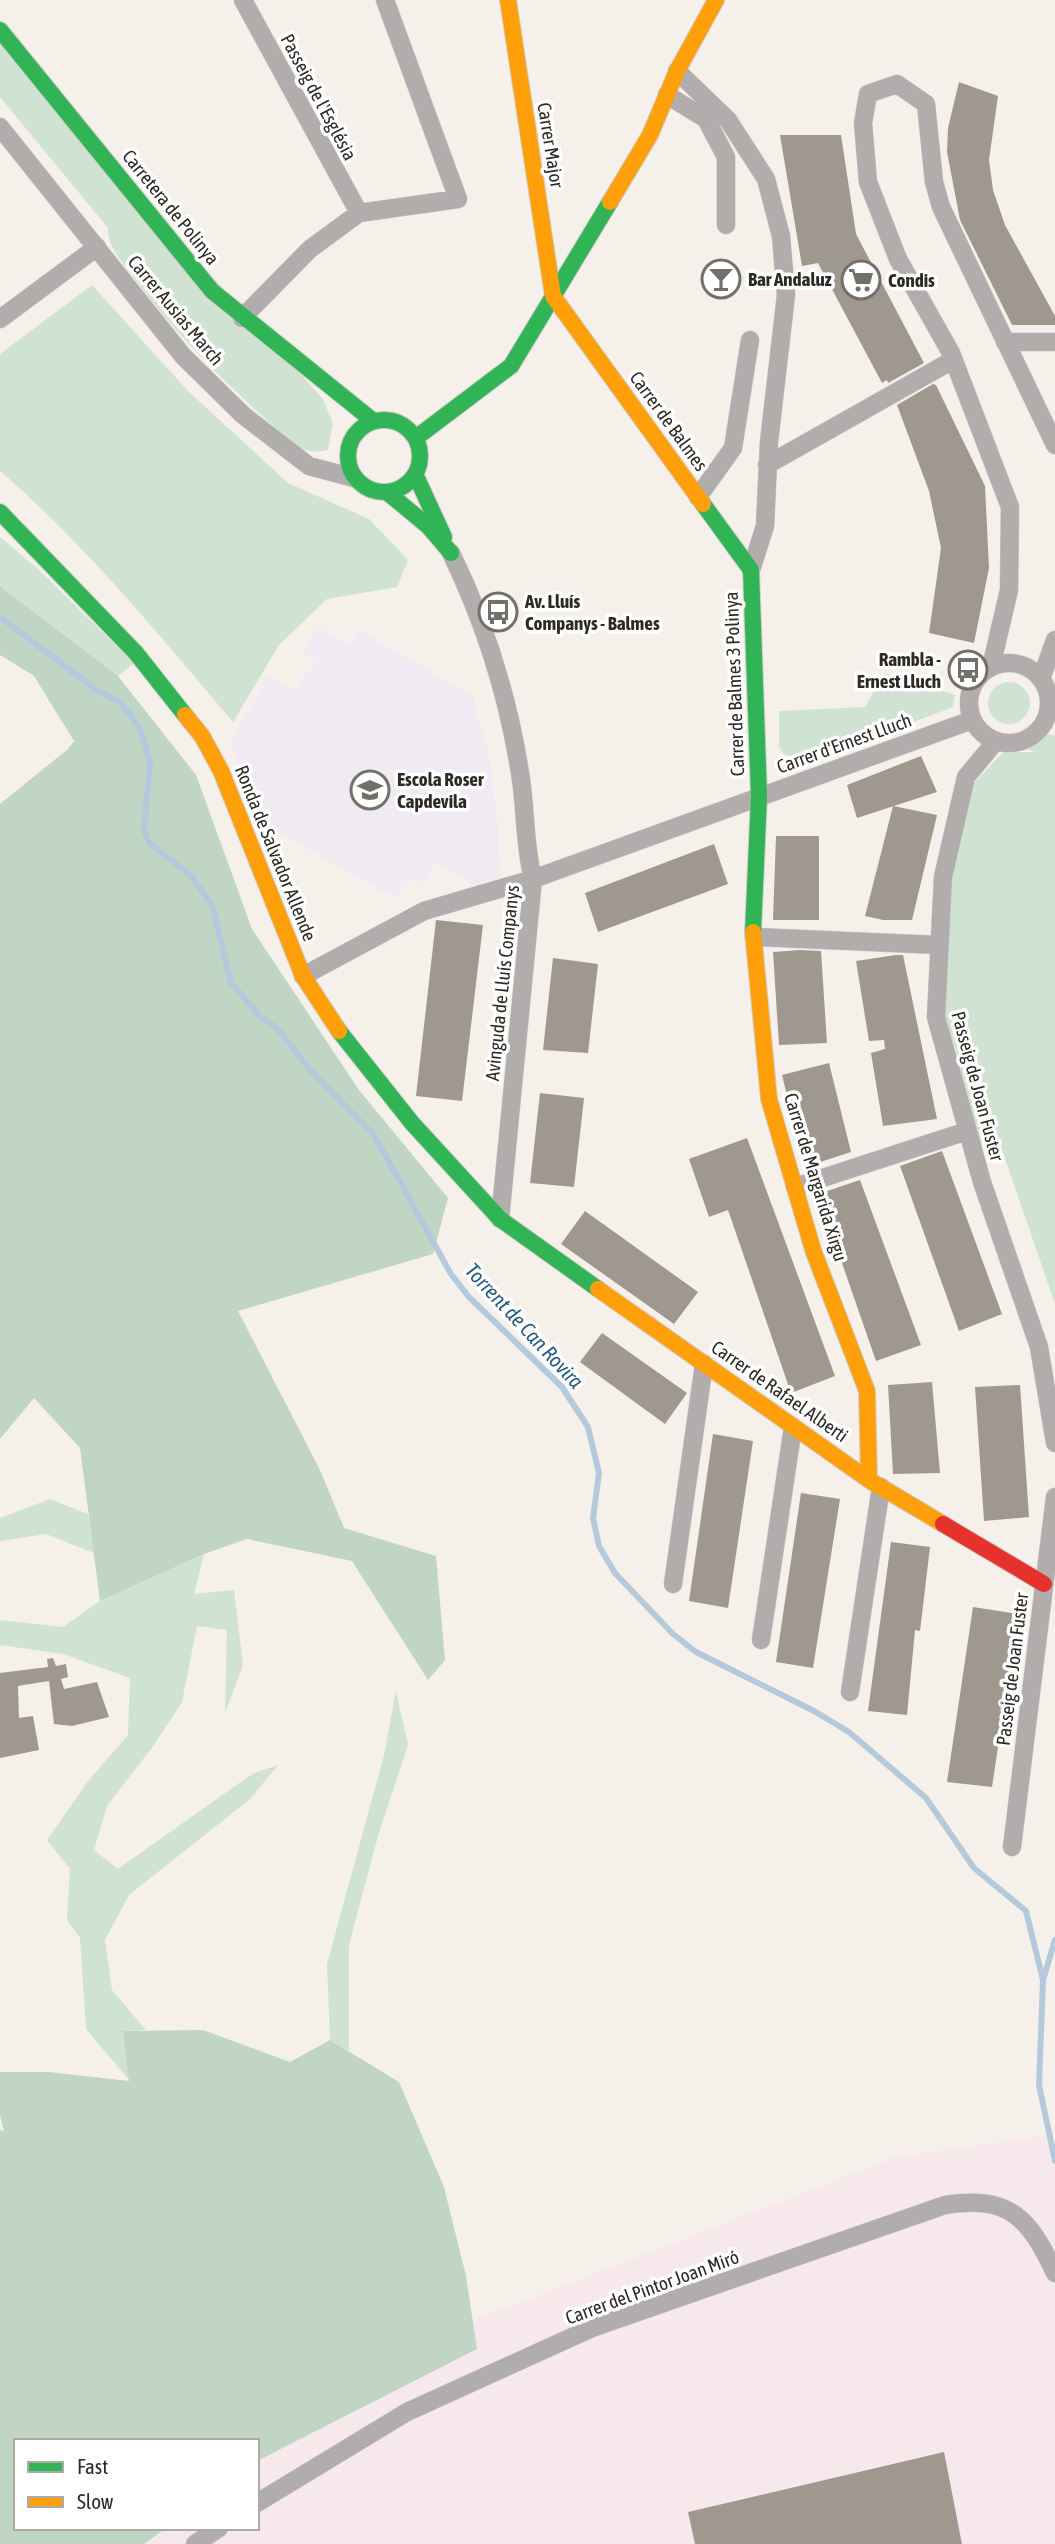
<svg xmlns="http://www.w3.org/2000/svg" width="1055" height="2544" font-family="'Asap Condensed',sans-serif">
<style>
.industrial{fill:#f7e8ec}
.education{fill:#f0eaf3}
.green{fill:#d0e2d2}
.forest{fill:#c1d5c5}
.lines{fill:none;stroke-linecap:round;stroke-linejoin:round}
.stream{stroke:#b4cadc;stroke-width:6}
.building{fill:#9f988f}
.street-casing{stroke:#d0ccc7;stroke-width:19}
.fast-casing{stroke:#d0ccc7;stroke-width:18}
.slow-casing{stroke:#d0ccc7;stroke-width:18}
.jam-casing{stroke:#d0ccc7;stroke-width:18}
.street{stroke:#b0adac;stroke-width:18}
.fast{stroke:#30b455;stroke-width:16}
.slow{stroke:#ff9f0a;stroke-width:16}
.jam{stroke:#e5322d;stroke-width:16}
.labels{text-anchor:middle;stroke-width:7;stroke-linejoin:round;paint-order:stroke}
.street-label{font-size:19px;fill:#2d2a25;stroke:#fff}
.poi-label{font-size:19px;font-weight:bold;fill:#2d2a25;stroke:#fff;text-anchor:start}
.water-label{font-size:21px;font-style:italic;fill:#265c82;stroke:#fff}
</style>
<rect width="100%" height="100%" fill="#f5f0e9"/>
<path class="industrial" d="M1043,2136L1055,2162V2544H89L116,2528H257V2445L467,2323L896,2157Z"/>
<path class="education" d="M319,628L349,645L358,630L473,696L490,761L498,828L499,877L474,885L436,862L424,883L412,877L395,898L257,820L230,743L269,675L293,691L317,662L302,653Z"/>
<path class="green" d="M0,41L322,398L333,423L328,450L316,452L299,449C240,397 185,346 138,283C125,265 108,250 108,228L0,97Z
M92,285L188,391L288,483L369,519L408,560L397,587L327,599L279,645L233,722C159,635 86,545 0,471V354Z
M0,537L38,569L134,663L118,676L0,586Z
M884,673L955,695L953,707L813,760L784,755L779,746V711L865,707Z
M988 703a21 21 0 1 1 42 0a21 21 0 1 1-42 0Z
M1035,733L1055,735V1304L999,1141L979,1143L955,1047L943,1016L952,878L974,783L1003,752H1035L1010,743Z
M50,1499L88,1514L94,1553L46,1534L0,1541V1518Z
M204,1554L194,1594L234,1590L243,1665L225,1713L227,1630L197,1626L182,1702L154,1745L107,1806L94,1850L118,1869L252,1774L278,1765L250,1799L129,1895L105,1940L112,1990L146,2030L123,2031L130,2081L86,2029L80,1938L67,1920L70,1869L47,1840L89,1780L128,1735L130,1678L63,1654L0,1645V1620L63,1627L100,1601Z
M396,1691L408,1745L378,1836L349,1945V2051L330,2040L327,1964L384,1755Z"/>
<path class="forest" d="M0,586L118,676L196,775L252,929L359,1090L448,1198L433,1254L238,1311L320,1470L344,1528L436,1556L445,1660L428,1680L352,1561L247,1539L204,1554L100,1601L80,1448L34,1398L0,1439V804L68,749L74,741L34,676L0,655Z
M203,2030L290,2062L330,2040L399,2082L444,2187L466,2276L477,2349L257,2461V2441H16V2528H166L144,2544H0V2130L4,2131L0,2115V2072H49L129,2081L123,2031Z"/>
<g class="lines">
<path class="stream" d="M0,617L99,692L119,701L139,726L150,762L144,830L149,843L189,874L212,904L231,983L261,1017L278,1029L311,1071L374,1135L451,1274L469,1297L562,1387L588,1427L599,1473L593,1518L599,1546L615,1573L673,1634L696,1652L814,1711L849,1732L926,1798L974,1868L1026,1911L1043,1980
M1055,1940L1043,1980L1039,2085L1055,2161"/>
</g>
<path class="building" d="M959,82L998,96L989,160L993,190L1005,225L1055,316V325H1012L960,220L947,152L948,128Z
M780,135H841L856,234L924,363L888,383L887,380L882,383L818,263L802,266Z
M933,384L936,385L985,486L989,568L974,643L929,633L941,548L929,491L897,405Z
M921,756L937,792L857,818L847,785Z
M893,806L937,815L912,920H883L865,916Z
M776,836H819V920H773Z
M714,844L728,884L598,932L585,893Z
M436,920L483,925L462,1101L416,1096Z
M800,950L821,951L827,1043L779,1045L773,952Z
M896,955H903L937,1119L883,1126L871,1053L885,1049L884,1040L869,1041L856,961Z
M553,958L598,964L588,1053L543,1050Z
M829,1063L851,1152L805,1167L782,1075Z
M540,1093L584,1098L574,1187L530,1183Z
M747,1138L835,1376L791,1393L728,1210L709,1217L689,1159Z
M942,1151L1002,1314L959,1331L900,1166Z
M860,1180L921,1345L876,1361L818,1194Z
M585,1211L698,1292L674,1324L561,1244Z
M602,1333L687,1393L665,1424L580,1362Z
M932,1382L940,1473L893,1474L888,1385Z
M1020,1385L1029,1517L984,1521L975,1387Z
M713,1434L753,1441L728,1608L689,1601Z
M801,1493L840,1499L813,1668L776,1662Z
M891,1542L930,1547L920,1631L915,1630L907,1715L868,1711Z
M973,1607L1018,1614L992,1787L947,1782Z
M53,1658L56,1666L66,1664L68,1677L61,1679L64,1689L97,1682L109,1717L72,1726L54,1724L49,1681L18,1686L19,1718L33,1716L39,1750L0,1758V1673L48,1667L47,1659Z
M944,2452L962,2544H695L688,2512Z"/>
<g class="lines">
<defs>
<path id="street" d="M243,0L359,213
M677,71L728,120L766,179L781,236L786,295L769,442L765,526L751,570
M667,95L706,119L726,157V225
M0,127L183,356L243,415L309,466L354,478
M242,318L310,249L359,213L458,199L385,0
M0,319L97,247
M1005,342H1055
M767,465L953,360
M698,497L733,448L750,340
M451,553C485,623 508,696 520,773C526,808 524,844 533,879L500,1219
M969 703a40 40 0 1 1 80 0a40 40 0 1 1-80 0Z
M991,667L1009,590L1010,507L951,353L898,259L868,182L863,123L868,94L897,84L926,104L934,182L941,207L1055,445
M1041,679L1055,640
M996,741L966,777L943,877L936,1017L982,1182L1039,1347L1055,1443
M754,937L939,945
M303,976L424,911L533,879L972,720
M795,1187L967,1131
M673,1584L704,1364
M761,1640L793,1427
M850,1692L881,1487
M1012,1847L1055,1497
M257,2503L407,2412L592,2328L945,2205C1010,2195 1029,2218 1055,2273
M195,2544L219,2528"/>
<path id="fast" d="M0,30L212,291L372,420
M348 456a36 36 0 1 1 72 0a36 36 0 1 1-72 0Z
M417,437L511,366L610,202
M416,476L444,537
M388,493L428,526L451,553
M703,504L751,570L759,796L753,932
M0,512L136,653L185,715
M339,1031L412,1123L500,1219L598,1289"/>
<path id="slow" d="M508,0L553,296L703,504
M610,202L650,135L677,71L716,0
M185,715L202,736L221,771L303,976L339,1031
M753,932L769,1099L813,1250L867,1391L869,1480
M598,1289L869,1480L943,1524"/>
<path id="jam" d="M943,1524L1044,1584"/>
</defs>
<use href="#street" class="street-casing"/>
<use href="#fast" class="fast-casing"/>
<use href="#slow" class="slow-casing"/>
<use href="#jam" class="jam-casing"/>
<use href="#street" class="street"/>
<use href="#fast" class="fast"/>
<use href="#slow" class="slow"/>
<use href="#jam" class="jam"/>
</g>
<defs>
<symbol id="bar-ring" viewBox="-11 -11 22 22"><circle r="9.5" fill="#fff" stroke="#736f6a" stroke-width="1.5"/><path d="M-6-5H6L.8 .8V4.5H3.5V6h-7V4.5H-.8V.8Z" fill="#736f6a"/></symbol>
<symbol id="supermarket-ring" viewBox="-11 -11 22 22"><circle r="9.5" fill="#fff" stroke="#736f6a" stroke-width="1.5"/><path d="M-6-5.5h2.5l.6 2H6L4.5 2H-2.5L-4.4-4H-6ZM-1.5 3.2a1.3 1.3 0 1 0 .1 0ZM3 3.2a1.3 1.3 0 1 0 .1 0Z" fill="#736f6a"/></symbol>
<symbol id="bus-ring" viewBox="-11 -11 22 22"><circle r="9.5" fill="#fff" stroke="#736f6a" stroke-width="1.5"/><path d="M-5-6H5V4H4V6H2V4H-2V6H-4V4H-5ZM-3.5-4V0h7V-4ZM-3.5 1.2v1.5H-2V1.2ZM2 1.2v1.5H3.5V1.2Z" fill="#736f6a"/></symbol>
<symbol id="school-ring" viewBox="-11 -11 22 22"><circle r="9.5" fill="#fff" stroke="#736f6a" stroke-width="1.5"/><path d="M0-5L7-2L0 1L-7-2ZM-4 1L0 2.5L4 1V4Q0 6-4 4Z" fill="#736f6a"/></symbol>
</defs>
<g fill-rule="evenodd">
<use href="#bar-ring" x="699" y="257" width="44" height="44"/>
<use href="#supermarket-ring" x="839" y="258" width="44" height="44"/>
<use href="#bus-ring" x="476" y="590" width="44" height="44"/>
<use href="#bus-ring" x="946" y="648" width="44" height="44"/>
<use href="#school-ring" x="348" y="768" width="44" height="44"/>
</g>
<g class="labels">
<g class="street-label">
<text transform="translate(319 97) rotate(62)" y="7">Passeig de l'Església</text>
<text transform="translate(551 145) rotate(81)" y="7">Carrer Major</text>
<text transform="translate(171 207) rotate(51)" y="7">Carretera de Polinya</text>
<text transform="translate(176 310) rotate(50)" y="7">Carrer Ausias March</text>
<text transform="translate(669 421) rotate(54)" y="7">Carrer de Balmes</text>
<text transform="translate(734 684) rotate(-92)" y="7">Carrer de Balmes 3 Polinya</text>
<text transform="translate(844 743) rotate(-20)" y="7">Carrer d'Ernest Lluch</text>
<text transform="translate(276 853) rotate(68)" y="7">Ronda de Salvador Allende</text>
<text transform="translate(502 983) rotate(-84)" y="7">Avinguda de Lluís Companys</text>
<text transform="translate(978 1086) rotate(75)" y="7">Passeig de Joan Fuster</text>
<text transform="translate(816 1177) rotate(73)" y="7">Carrer de Margarida Xirgu</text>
<text transform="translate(780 1391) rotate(35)" y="7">Carrer de Rafael Alberti</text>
<text transform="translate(1012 1669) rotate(-83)" y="7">Passeig de Joan Fuster</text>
<text transform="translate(652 2287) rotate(-20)" y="7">Carrer del Pintor Joan Miró</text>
</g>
<g class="poi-label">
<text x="748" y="286">Bar Andaluz</text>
<text x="888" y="287">Condis</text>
<text x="525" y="608">Av. Lluís<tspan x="525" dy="22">Companys - Balmes</tspan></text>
<text x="941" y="666" text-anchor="end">Rambla -<tspan x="941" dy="22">Ernest Lluch</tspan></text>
<text x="397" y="786">Escola Roser<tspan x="397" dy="22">Capdevila</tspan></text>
</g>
<g class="water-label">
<text transform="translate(524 1326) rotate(47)" y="7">Torrent de Can Rovira</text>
</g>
</g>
<rect x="14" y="2439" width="245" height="91" fill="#ffffff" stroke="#abaaa8" stroke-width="2"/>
<rect x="28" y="2462" width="35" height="10" fill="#30b455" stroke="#abaaa8" stroke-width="2"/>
<text x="77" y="2474" font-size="21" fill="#2d2a25">Fast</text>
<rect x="28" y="2497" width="35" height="10" fill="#ff9f0a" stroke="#abaaa8" stroke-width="2"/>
<text x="77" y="2509" font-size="21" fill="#2d2a25">Slow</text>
</svg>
